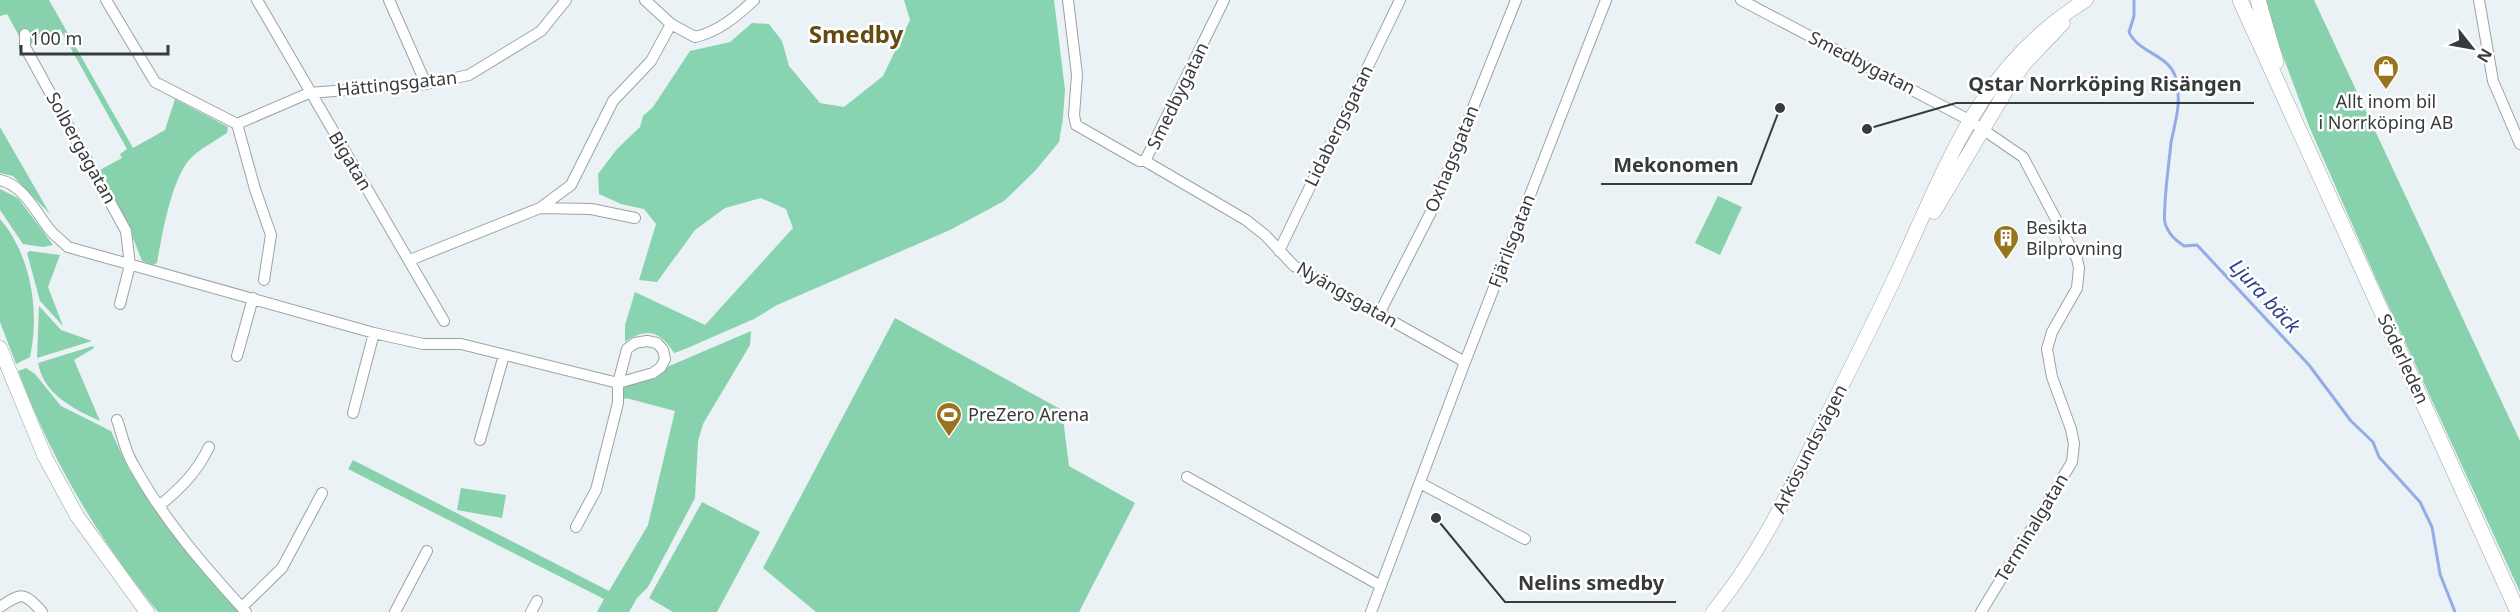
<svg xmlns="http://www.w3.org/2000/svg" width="2520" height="612" font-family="'Noto Sans',sans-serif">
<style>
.green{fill:#88d1ad}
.forest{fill:#88d4b0}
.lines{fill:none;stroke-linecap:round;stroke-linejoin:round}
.stream{stroke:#94abe8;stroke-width:3}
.minor-casing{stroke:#9ca3a5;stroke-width:12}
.secondary-casing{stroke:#9ca3a5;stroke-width:15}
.primary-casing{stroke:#9ca3a5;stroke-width:16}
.minor{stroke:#fff;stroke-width:10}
.secondary{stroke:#fff;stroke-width:14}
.primary{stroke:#fff;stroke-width:15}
.labels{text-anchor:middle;stroke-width:5;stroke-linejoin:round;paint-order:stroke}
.street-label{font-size:18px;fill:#383b3c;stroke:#fff}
.poi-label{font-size:18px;fill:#383b3c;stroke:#fff;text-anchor:start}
.water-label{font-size:20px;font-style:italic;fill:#2a3f86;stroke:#fff}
.district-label{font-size:24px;font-weight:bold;fill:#644a10;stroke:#fff}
.leader{fill:none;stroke:#383b3c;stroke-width:2}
.callout-dot{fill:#383b3c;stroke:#fff;stroke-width:2}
.callout-label{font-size:20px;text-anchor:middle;font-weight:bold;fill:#383b3c;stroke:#fff;stroke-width:5;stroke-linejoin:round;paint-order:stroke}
</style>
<rect width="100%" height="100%" fill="#eaf2f5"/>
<path class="green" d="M0,0H49L133,148L165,130L175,99L228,127L227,133C215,141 199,149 189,160C171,182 162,234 157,263L153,265L142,261L126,220L98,171L122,158L120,154L127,149L60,29L25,47L7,14L0,16Z
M2262,0H2314L2520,441V592L2377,281L2309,126Z
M0,127L50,214L13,176L0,173Z
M0,189L18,198L53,245L43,247L23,244L0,210Z
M1718,196L1742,207L1720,255L1695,243Z
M0,219C31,255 40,311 30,357L16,364L0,322Z
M30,251L60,255L48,287L63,326L40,301L27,253Z
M39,306L61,330L92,341L37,358Z
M895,318L1062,410L1069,466L1135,503L1079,612H816L763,568Z
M751,331L750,345L703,424L698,441L695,498L648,587L637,598L629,612H597L604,599L348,469L353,460L609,591L648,525L675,411L626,398L618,403V383L653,373Z
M93,346L94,348L74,360L100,421C74,409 44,395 38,363Z
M26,368L35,374L61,406L111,431L128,468L153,505L198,566L240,612H158C96,535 53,463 18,371Z
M461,488L506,495L502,518L457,510Z
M702,502L760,532L717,612H673L649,598Z"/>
<path class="forest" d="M904,0H1054L1065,90L1063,118L1059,142L1035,171L1004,201L950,230L777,305L754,319L685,349L674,353C660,331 647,327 625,342V325L635,292L705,325L793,228L786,209L761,198L725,208L695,230L657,282L639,280L656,224L644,209L621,204L599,194L598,174L617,149L640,127L643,116L653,107L690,51L730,42L752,23L769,24L782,41L789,66L820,103L844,107L883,76L910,20Z"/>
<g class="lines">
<path class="stream" d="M2134,0V16L2129,32C2139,54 2170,54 2176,79C2182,104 2175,121 2171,143C2169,163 2166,183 2165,203C2165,211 2163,220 2166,226C2170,236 2176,240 2184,246L2197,245L2309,365L2351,421L2373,442L2379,457L2420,502L2432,527L2440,574L2455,612"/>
<defs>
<path id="minor" d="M106,0L155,82L237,124
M257,0L444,321
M389,0L426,84
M645,0L671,24L695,37C718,32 737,16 754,0
M1068,0L1077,75L1074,115L1076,125L1139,161H1145L1246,220L1265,235L1294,266L1465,362
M1741,0L1969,120L2023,157L2077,259L2079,268L2077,288L2052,332L2047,349L2052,377L2071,429L2074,444L2072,462L1981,612
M2479,0L2493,81L2520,144
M25,34V47L126,231L130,265L120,304
M237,124L309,93L426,84L469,75L541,31L566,0
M237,124L255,189L271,235L264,280
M1145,161L1224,0
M0,180C24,185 36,213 50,230C55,236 62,241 68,247L374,333L423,344H461L618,383L653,373L661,367L665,359L663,350L657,343L647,341L635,343L627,349L618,383V403L596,490L576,527
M540,208L591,209L635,218
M1279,251L1400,0
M410,260L540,208L571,185L613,101L651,61L671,24
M1379,314L1433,208L1516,0
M237,356L253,298
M353,413L374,333
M117,420C122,434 125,451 133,464C163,519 204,566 246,612
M480,440L504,355
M1187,477L1381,586
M1420,483L1525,539
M159,506C181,488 197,472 209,447
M0,607C22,592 24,592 42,612
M242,607L282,568L322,493
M395,612L427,551
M531,612L537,601
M1371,612L1465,362L1606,0"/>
<path id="secondary" d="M1934,212L2010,84L2024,64L2063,23
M0,348L45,457L77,516L147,612
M1713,612C1759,556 1790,490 1822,425C1849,371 1877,317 1902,262C1950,157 1982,64 2086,0"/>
<path id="primary" d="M2240,0L2518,612
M2258,0L2276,62"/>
</defs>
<use href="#minor" class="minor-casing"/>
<use href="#secondary" class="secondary-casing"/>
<use href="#primary" class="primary-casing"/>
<use href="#minor" class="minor"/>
<use href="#secondary" class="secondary"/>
<use href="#primary" class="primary"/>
</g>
<defs>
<symbol id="shop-pin" viewBox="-11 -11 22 30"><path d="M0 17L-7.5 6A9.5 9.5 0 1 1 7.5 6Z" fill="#99741f" stroke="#fff"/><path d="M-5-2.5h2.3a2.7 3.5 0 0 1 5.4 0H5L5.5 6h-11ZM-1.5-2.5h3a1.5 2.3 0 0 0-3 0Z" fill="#fff"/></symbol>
<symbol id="building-pin" viewBox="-11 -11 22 30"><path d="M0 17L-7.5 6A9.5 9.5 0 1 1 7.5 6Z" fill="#99741f" stroke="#fff"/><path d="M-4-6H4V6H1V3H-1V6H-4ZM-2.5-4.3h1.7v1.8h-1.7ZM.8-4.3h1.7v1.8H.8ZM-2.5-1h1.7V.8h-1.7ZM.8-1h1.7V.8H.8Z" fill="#fff"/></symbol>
<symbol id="stadium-pin" viewBox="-11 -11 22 30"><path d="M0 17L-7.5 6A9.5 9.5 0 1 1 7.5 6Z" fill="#99741f" stroke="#fff"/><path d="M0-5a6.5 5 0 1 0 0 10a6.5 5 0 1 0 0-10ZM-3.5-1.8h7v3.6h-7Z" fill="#fff"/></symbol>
</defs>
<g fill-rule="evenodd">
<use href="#shop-pin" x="2371" y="53" width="30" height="40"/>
<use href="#building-pin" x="1991" y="223" width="30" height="40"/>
<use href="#stadium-pin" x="934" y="400" width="30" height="40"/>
</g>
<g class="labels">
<g class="street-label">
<text transform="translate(1862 63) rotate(27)" y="6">Smedbygatan</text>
<text transform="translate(397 84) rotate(-6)" y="6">Hättingsgatan</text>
<text transform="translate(1178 96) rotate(-64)" y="6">Smedbygatan</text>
<text transform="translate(1339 126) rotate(-64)" y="6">Lidabergsgatan</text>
<text transform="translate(81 148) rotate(61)" y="6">Solbergagatan</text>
<text transform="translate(1452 159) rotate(-68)" y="6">Oxhagsgatan</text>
<text transform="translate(350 161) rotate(59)" y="6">Bigatan</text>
<text transform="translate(1512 241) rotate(-69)" y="6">Fjärilsgatan</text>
<text transform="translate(1347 295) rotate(30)" y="6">Nyängsgatan</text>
<text transform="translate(2403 359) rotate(65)" y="6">Söderleden</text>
<text transform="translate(1810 449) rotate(-63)" y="6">Arkösundsvägen</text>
<text transform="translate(2032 528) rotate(-59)" y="6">Terminalgatan</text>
</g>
<g class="poi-label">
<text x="2386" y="108" text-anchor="middle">Allt inom bil<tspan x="2386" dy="21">i Norrköping AB</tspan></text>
<text x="2026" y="234">Besikta<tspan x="2026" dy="21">Bilprovning</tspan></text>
<text x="968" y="421">PreZero Arena</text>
</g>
<g class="water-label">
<text transform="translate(2265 296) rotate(47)" y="7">Ljura bäck</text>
</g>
<g class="district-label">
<text x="856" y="43">Smedby</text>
</g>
</g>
<path class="leader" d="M1867 129L1956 103H2254M1780 108L1751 184H1601M1436 518L1505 602H1676"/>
<g class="callout-dot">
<circle cx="1867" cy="129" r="6"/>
<circle cx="1780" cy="108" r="6"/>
<circle cx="1436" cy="518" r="6"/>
</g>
<g class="callout-label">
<text x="2105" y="91">Qstar Norrköping Risängen</text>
<text x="1676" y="172">Mekonomen</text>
<text x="1591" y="590">Nelins smedby</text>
</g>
<g transform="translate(2472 48) rotate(121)" stroke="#ffffff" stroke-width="4.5" paint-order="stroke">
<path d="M0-4.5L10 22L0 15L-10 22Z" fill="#383b3c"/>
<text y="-9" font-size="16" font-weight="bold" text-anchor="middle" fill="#383b3c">N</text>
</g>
<path d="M21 45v9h147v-9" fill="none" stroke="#383b3c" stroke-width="3"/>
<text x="30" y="45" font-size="18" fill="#383b3c" stroke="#ffffff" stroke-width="4.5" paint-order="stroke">100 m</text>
</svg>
